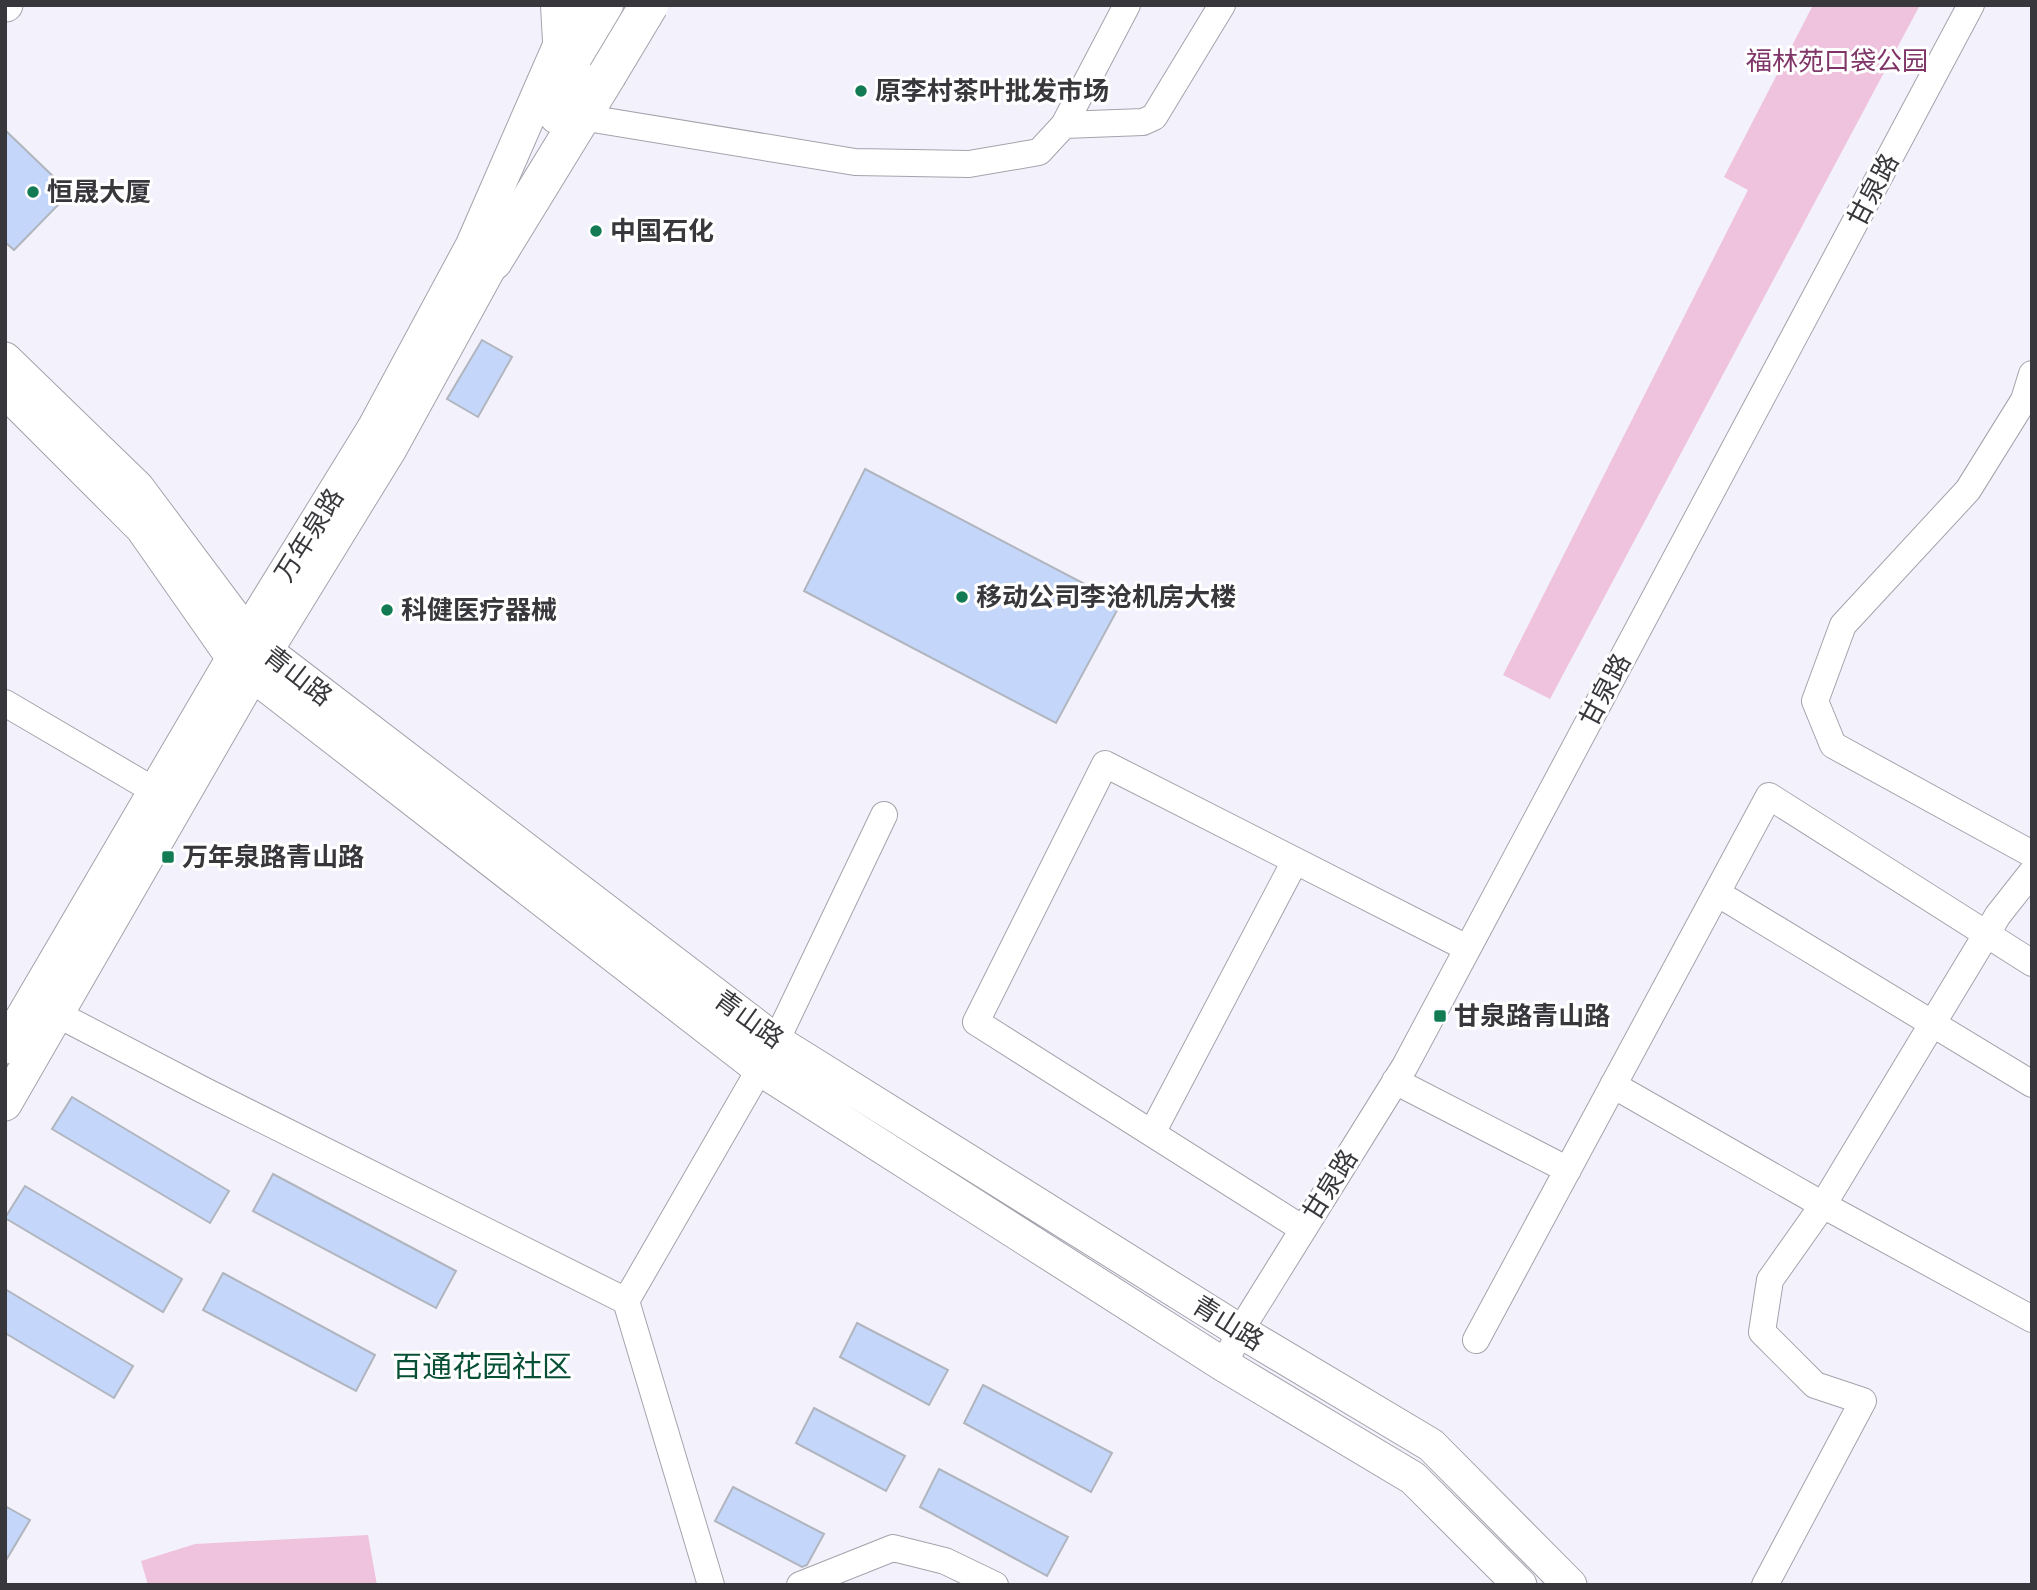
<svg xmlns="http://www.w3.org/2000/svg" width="2037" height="1590" font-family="Karla,'Noto Sans SC',sans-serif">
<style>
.green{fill:#efc2dd}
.building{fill:#c4d6fa;stroke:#b1b5bd;stroke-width:2}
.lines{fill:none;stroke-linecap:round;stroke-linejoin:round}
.minor-casing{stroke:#a4a3ac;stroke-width:28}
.major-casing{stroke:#a4a3ac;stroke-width:35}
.highway-casing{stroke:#a4a3ac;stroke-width:40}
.minor{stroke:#fff;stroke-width:26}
.major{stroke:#fff;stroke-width:33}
.highway{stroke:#fff;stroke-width:38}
.highway-bridge-casing{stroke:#a4a3ac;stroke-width:40;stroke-linecap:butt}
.highway-bridge{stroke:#fff;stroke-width:38}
.poi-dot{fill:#137b54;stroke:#fff;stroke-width:2.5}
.labels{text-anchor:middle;stroke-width:6;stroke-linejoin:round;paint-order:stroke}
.park-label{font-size:26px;fill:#7f3567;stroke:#fff}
.poi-label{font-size:26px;font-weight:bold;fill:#38383c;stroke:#fff;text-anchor:start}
.street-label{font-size:26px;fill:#38383c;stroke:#fff}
.quarter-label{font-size:30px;fill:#085035;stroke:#fff}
</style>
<rect width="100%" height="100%" fill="#f3f2fc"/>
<path class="green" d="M1813,5H1920L1550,699L1503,675L1748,190L1724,177Z
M368,1535L377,1585H148L141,1561L195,1544Z"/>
<path class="building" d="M5,130L59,182L61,202L14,250L5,242Z
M482,340L512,357L478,417L447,399Z
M865,469L1121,603L1056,723L804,591Z
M72,1097L229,1191L210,1223L52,1129Z
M273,1174L456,1271L436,1308L253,1211Z
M25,1186L182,1279L163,1312L5,1218Z
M223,1273L375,1355L356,1391L203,1310Z
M5,1289L133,1366L114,1398L5,1333Z
M857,1323L948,1370L929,1405L840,1357Z
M983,1385L1112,1453L1091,1492L964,1423Z
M814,1408L905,1456L886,1491L796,1443Z
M939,1469L1068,1537L1047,1576L920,1507Z
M733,1487L824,1534L807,1565L802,1567L715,1521Z
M5,1506L30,1520L5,1562Z"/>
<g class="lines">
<defs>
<path id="minor" d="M581,117L855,162L969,164L1039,152L1064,125L1127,5
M1064,125L1143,122L1154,117L1222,5
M2032,374L2024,400L1968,490L1843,625L1815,701L1833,745L2032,854
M5,703L155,791
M1717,893L2032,1084
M57,1014L203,1090L626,1301L711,1585
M1395,1081L1568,1170
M1613,1085L1823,1205L2032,1319
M1152,1133L1295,861
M1303,1229L976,1022L1105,764L1467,948
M626,1301L776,1041L884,815
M1476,1340L1769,796L2032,963
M1224,1365L1240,1331L1405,1066L1971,5
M800,1585L893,1548L945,1561L995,1585
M1765,1585L1863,1401L1815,1385L1762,1332L1770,1280L1823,1205L1998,915L2032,872"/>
<path id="major" d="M5,5H6
M5,359L137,487L247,634L266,651L776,1041L1240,1331L1431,1445L1570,1585
M5,391L142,528L233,658L253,675L760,1069L1224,1365L1413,1478L1520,1585
M5,1047L247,634L374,428L472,246L572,17
M5,1104L266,651L390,449L493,261L503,239"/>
<path id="highway" d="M560,5L562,41
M558,115L578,60L604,5
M493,261L607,75"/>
</defs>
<use href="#minor" class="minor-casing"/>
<use href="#major" class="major-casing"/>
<use href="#highway" class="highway-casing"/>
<use href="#minor" class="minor"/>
<use href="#major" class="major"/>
<use href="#highway" class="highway"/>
<defs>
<path id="highway-bridge" d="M607,75L649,5"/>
</defs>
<use href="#highway-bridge" class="highway-bridge-casing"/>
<use href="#highway-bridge" class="highway-bridge"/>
</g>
<g class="poi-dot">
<circle cx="861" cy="91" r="7"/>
<circle cx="33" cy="192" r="7"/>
<circle cx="596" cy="231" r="7"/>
<circle cx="962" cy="597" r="7"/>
<circle cx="387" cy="610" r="7"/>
<rect x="161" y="850" width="14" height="14" rx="3.5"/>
<rect x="1433" y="1009" width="14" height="14" rx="3.5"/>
</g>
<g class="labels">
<g class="park-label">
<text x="1837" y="70">福林苑口袋公园</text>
</g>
<g class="poi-label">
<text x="875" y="100">原李村茶叶批发市场</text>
<text x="47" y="201">恒晟大厦</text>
<text x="610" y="240">中国石化</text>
<text x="976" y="606">移动公司李沧机房大楼</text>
<text x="401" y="619">科健医疗器械</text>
<text x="182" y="866">万年泉路青山路</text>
<text x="1454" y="1025">甘泉路青山路</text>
</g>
<g class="street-label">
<text transform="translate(1873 190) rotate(-62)" y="9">甘泉路</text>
<text transform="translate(309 535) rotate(-58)" y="9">万年泉路</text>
<text transform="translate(298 676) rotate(38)" y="9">青山路</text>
<text transform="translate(1605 690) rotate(-62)" y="9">甘泉路</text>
<text transform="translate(749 1019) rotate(36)" y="9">青山路</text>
<text transform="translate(1330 1185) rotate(-58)" y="9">甘泉路</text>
<text transform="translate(1228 1323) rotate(32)" y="9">青山路</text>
</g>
<g class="quarter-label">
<text x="482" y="1377">百通花园社区</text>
</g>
</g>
<rect width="2037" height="1590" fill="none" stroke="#38383c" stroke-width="14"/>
</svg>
